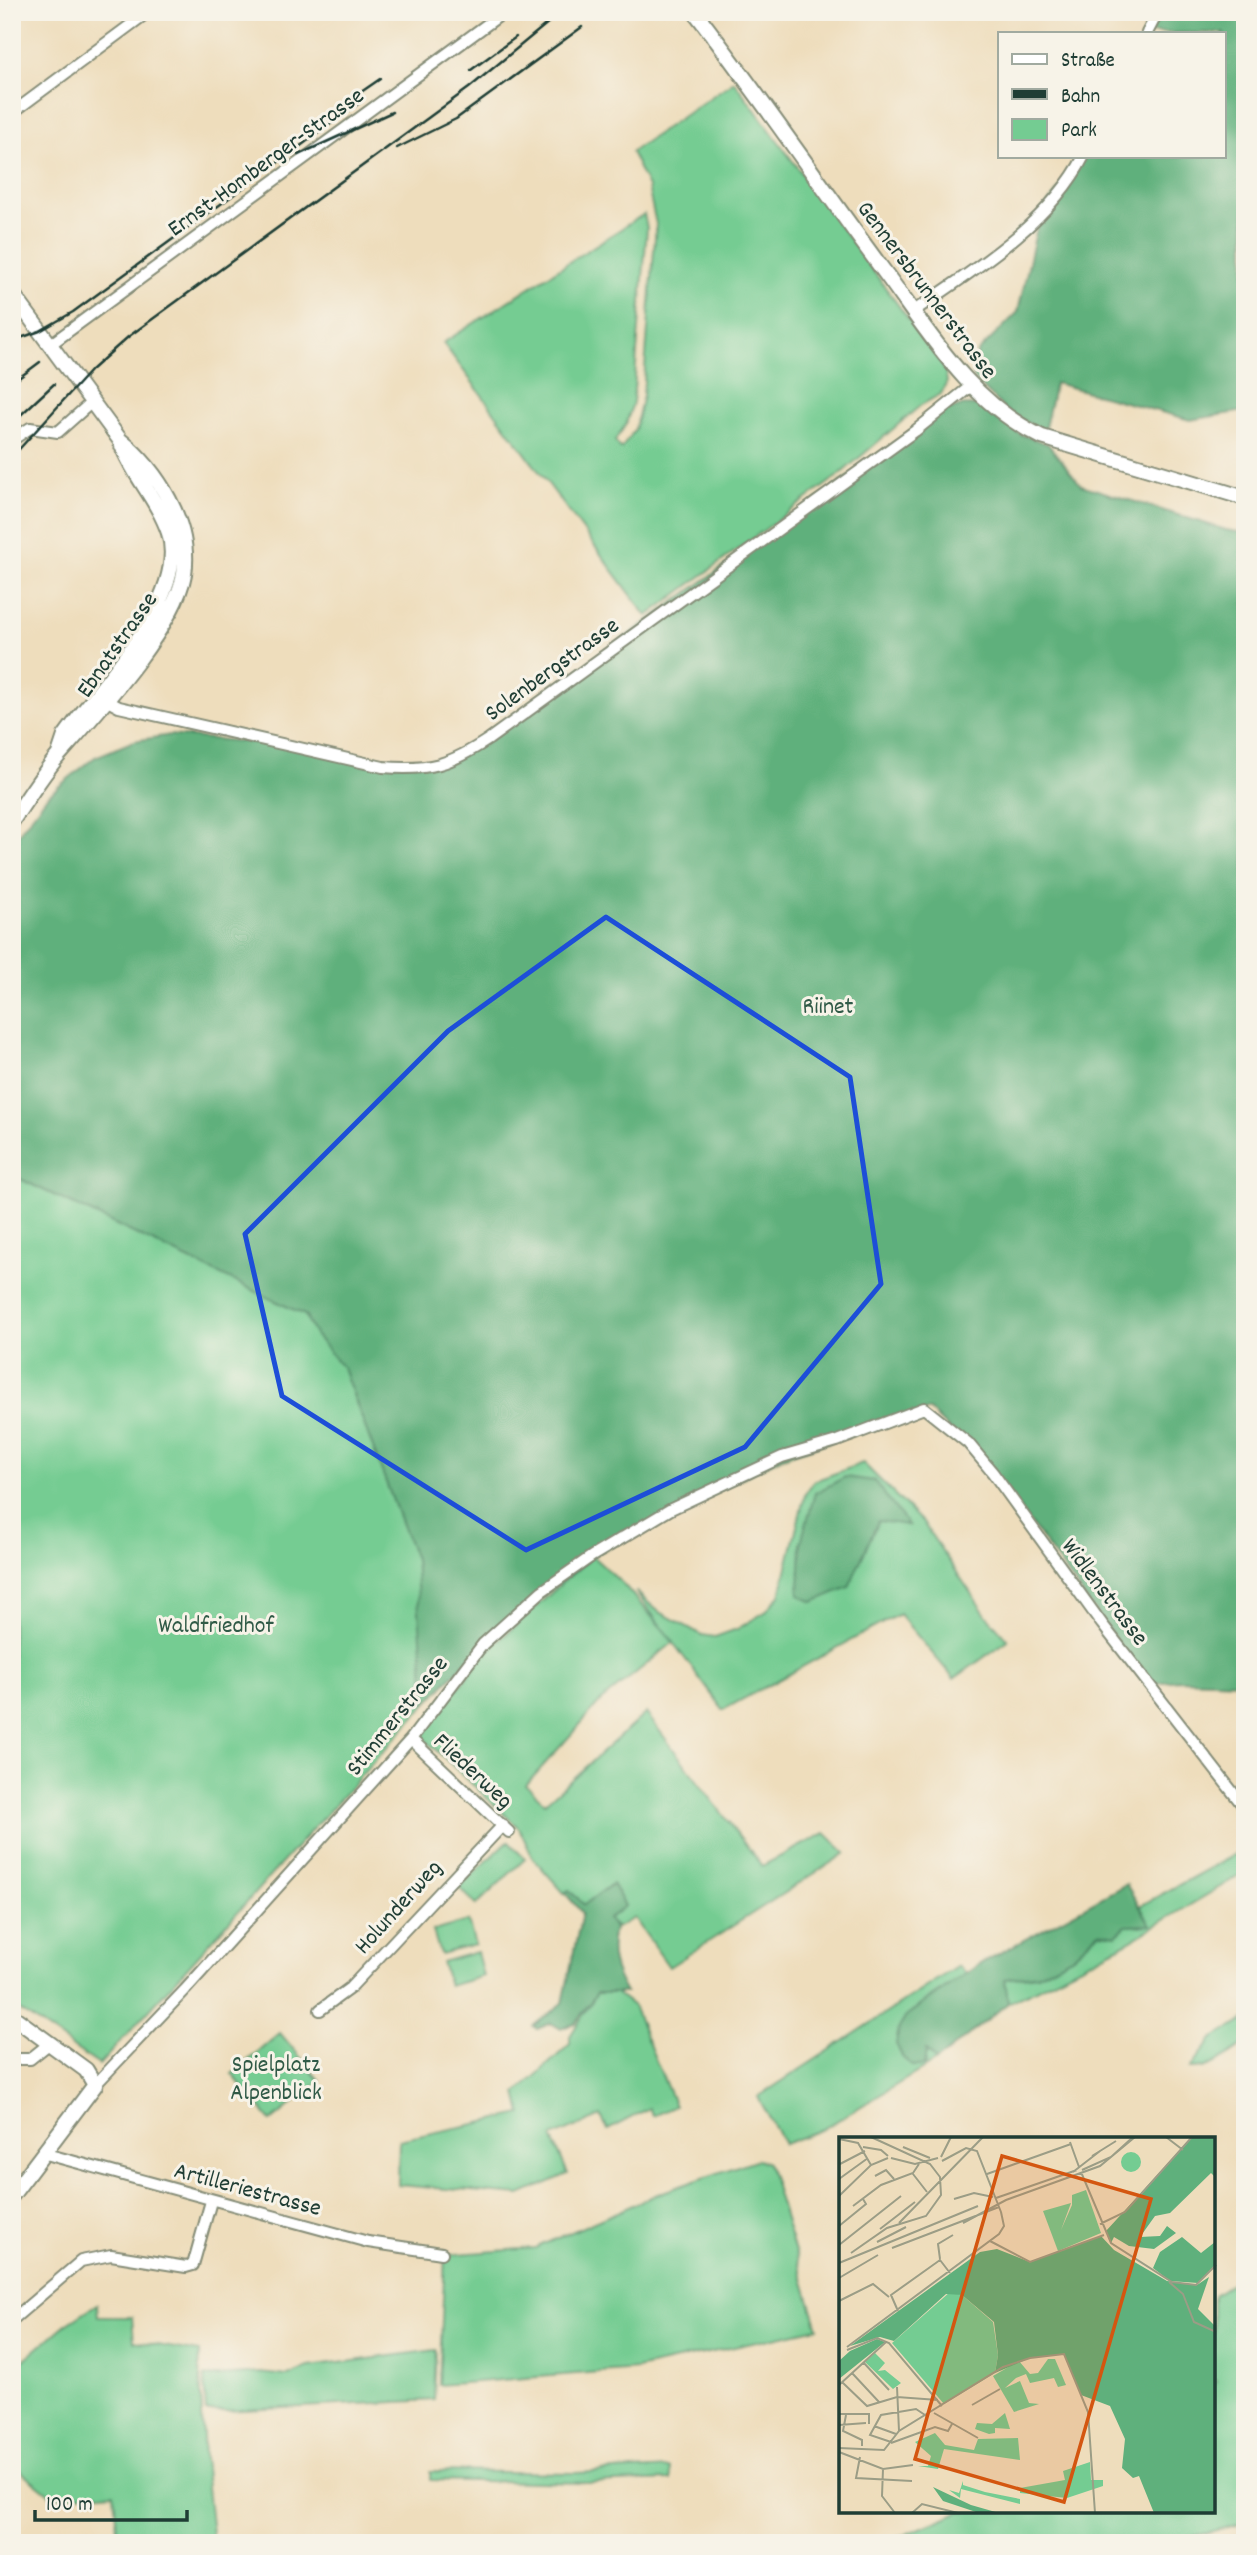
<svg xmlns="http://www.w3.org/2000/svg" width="1257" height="2555" font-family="Dekko,sans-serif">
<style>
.green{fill:#74cc92;stroke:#4a8463;stroke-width:2;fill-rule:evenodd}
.forest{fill:#5fb07c;stroke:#3f7658;stroke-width:2}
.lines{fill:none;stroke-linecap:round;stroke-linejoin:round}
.minor-casing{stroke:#868d78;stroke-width:14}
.tertiary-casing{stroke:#868d78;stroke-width:18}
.minor{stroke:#fff;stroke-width:10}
.tertiary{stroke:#fff;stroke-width:14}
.rail{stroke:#1f3d34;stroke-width:2.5}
.marked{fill:none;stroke:#1d4ed8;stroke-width:5;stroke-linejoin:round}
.labels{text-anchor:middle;stroke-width:6;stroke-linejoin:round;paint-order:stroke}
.street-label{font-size:24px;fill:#1f3d34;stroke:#f7f3e8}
.park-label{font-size:24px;fill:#305a47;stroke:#f7f3e8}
.inset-road{fill:none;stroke:#9b9d86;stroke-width:2}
.view{fill:#d45610;fill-opacity:0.15;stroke:#d45610;stroke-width:3.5}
.inset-edge{fill:none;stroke:#1f3d34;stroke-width:3.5}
</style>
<rect width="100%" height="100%" fill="#f7f3e8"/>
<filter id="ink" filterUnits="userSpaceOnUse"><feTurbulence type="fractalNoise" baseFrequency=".0143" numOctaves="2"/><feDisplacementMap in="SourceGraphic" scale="14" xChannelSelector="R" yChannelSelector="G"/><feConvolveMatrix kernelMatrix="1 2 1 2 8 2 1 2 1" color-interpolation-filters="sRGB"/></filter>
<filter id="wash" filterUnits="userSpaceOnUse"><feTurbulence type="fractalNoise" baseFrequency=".00686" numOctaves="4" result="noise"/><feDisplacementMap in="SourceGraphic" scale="28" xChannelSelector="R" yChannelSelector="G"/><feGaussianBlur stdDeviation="1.57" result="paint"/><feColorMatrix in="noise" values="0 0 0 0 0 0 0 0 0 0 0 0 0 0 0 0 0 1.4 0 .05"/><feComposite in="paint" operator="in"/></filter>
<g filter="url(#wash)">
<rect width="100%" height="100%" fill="#eeddbc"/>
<path class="green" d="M734,81L945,369L947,382L941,394L921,405L838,476L647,616L443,343L644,214L647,228L633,402L626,424L615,441L621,449L635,429L643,395L656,224L648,187L631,152Z
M12,1175L305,1315L315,1335L343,1368L415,1559L418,1579L426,1704L99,2065L12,2005Z
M863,1463L923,1523L986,1615L1008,1640L954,1679L899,1614L723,1710L635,1591L658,1611L702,1635L715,1637L737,1629L765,1612L780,1595L805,1494L814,1481ZM874,1481L907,1525L878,1520Z
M592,1556L624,1585L674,1642L601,1701L526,1785L545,1803L646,1713L762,1866L825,1833L846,1853L669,1967L634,1918L616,1928L608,1919L625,1906L612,1884L584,1905L569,1890L564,1893L533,1858L519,1828L421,1736L486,1652Z
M508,1841L525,1859L476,1905L459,1887Z
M1245,1849V1872L1128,1942L1008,2003L1005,1979L1038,1975L1073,1956L1099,1933L1116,1935L1126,1926L1151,1925L1140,1906Z
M468,1921L475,1945L440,1954L433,1931Z
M477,1952L483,1976L449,1986L442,1962Z
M958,1966L966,1974C942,1992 882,2018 901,2054C906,2063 914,2066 924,2066L926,2050L936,2061L823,2129L784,2144L758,2097Z
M597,1993H616L633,2006L675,2106L653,2116L649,2108L608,2130L601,2116L552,2137L568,2174L520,2195L398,2185L399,2140L522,2114L517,2093L570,2044V2036Z
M1245,2020V2044C1228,2055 1211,2070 1190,2069L1212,2039Z
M280,2033L320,2081L271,2121L232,2074Z
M758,2159L768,2163L818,2328L637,2369L439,2385L445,2255L535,2248L660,2193Z
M1245,2274V2523L1167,2543H885L961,2511H1213V2383L1217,2381L1213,2376V2295Z
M97,2304L98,2317H132L134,2341L199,2352L204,2459L213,2543H118L114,2492L53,2497L12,2464V2370L66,2324Z
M436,2350L434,2400L206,2412L204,2377L261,2373L288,2376L309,2367Z
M670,2468L671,2480L588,2483L430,2480V2471L576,2473Z"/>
<path class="forest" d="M1158,12H1245V411L1190,420L1055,383L1044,432L1005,410L973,378L977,353L1018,312L1040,214L1084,156H1224V33H1147Z
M948,405L952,409L964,405L978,406L1020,434L1048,444L1081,485L1226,530L1245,533V1682L1178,1680L1149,1684L993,1473L929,1410L782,1457L592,1556L483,1644L426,1704L415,1559L343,1368L315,1335L305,1315L12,1175V842L47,796L95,757L134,741L170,735L296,746L365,764L452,762Z
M845,1477L874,1481L908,1525L878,1521L849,1587L813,1602L799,1595L801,1542L815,1493Z
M612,1884L625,1906L608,1919L614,1928C608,1955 613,1970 626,1993H597L575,2023L561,2029L551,2023L537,2029L533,2026L563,2003L582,1913L565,1893L569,1890L584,1905Z
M1126,1884L1151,1925L1126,1926L1116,1935L1099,1932L1073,1956L1039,1974L1005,1979L1008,2003L936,2061L926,2050L924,2066H913L903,2058L896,2044L899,2028L907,2015L978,1965Z"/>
</g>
<g filter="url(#ink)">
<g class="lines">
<defs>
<path id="minor" d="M1147,33L1158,12
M12,113L148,12
M914,311C974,270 1050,223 1084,156
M51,344L504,12
M12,440L30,428L58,432L93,401
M102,698L119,707L383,767C429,771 450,765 489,739L915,431L971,386
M411,1739L509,1832
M320,2010L350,1988L503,1825
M12,2059H30L50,2043
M95,2085L185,1990L411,1739L483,1644L542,1591L592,1556L671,1509L782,1457L837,1441L924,1408L968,1443L993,1473L1102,1624L1245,1808
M46,2154L368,2242L442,2253
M12,2320L81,2261L111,2255L186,2267L193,2265L211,2201"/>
<path id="tertiary" d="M695,12C759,95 818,182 880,266C927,329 968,402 1042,437L1245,498
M12,293L120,440C157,470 192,524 184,574C175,627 95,714 58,756C41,776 27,799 12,821
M59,754L65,736C100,686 189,597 169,533C158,500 133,475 121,443
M12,2016L86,2070L95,2085L12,2195"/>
</defs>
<use href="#minor" class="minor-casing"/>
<use href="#tertiary" class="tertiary-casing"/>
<use href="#minor" class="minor"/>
<use href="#tertiary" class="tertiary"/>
<path class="rail" d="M471,70L516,37
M348,101L380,79
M397,148L456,119L582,27
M298,155L392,112
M12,341L40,331L73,312L362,101
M12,383L40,362
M12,423L54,384
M12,457L91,370L128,337L469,88L561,12"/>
</g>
</g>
<path class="marked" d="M606,917L850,1077L881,1284L745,1447L526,1550L282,1396L245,1234L448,1031Z"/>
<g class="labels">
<g class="street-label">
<text transform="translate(265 161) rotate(-36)" y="8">Ernst-Homberger-Strasse</text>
<text transform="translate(928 289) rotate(53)" y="8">Gennersbrunnerstrasse</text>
<text transform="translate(116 644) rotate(-55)" y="8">Ebnatstrasse</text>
<text transform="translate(551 668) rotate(-36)" y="8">Solenbergstrasse</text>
<text transform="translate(1106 1591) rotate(53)" y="8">Widlenstrasse</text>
<text transform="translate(396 1715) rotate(-51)" y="8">Stimmerstrasse</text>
<text transform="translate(474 1770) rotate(43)" y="8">Fliederweg</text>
<text transform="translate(397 1906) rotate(-48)" y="8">Holunderweg</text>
<text transform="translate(248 2188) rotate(15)" y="8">Artilleriestrasse</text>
</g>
<g class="park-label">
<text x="828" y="1013">Riinet</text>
<text x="216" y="1632">Waldfriedhof</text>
<text x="276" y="2071">Spielplatz<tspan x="276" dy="28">Alpenblick</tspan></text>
</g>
</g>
<g transform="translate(839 2137)">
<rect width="376" height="376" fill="#eeddbc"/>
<path d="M282 25a10 10 0 1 1 20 0a10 10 0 1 1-20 0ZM247,53L262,96L219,114L204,74L232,66L222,93L233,68V58ZM111,155L123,158L154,185L159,218L156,236L105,267L53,206ZM36,216L46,226L39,234L46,233L62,246L54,252L26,225ZM209,222H216L227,248L219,250L215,241L191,246L187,237L177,241L166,251L181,244L190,266L200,267L175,275L154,239L180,224L191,237L199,236ZM166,276L171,292L156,291V296L150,297L136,292L138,286L153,287ZM96,296L106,308L135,313L139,302L179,301L181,323L105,312L99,332L79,329H89L92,319L76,305ZM251,325L252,343H264V349L228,361L181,356V351L226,343L224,334ZM124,344V348L146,355L181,362V367L122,352L121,361L110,353L120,356Z" fill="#74cc92"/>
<path d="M353,0H376V40L372,36L331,76L316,79L301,100L321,99L328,89L337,96L315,112L290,109L275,100L272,106L267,94ZM262,99L275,113L328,144L358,148L370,140L359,172L376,189V376H315L300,339L294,341L283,331L286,302L271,269L242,258L225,217L191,221L156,236L159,218L155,185L123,158L107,157L55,204L41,200L11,209L141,115L158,112L191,125ZM343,100L362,116L376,105V128L359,146L331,144L314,131L321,115ZM38,202L46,205L0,242V224L11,214ZM94,350L132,368L160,376H140L104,364Z" fill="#5fb07c"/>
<path class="inset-road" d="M327,0L344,13M0,2L19,6L32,28M231,5L240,30M24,10L42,13L49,19M64,10L91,21M253,19L277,4M102,20L112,0M52,21L76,27L99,21M103,24L127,11L138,14L162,75M1,27L26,14M243,33L272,20L294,0M234,35L261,14M242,35L272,106L333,145L357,148L377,128M74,37L88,55M148,37L232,7M36,39L47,33L55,42M0,42L29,21M0,59L32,28L49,21M157,61L238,33M115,62L135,56L154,60M14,69L42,48L74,36L80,27M60,86L144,0M124,86L167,63L261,29L296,0M261,87L286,75L353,0M0,89L27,67L24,62M41,92L76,65M151,104L191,125L265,98M38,105L67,90M0,108L62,59M53,111L160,70M12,116L48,91L87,79L102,58L101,40L91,27L32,0M101,122L99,107L114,98M0,126L139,69M0,141L39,118M330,145L344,157L355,185L377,195M0,164L34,147L50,160M59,174L52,158L101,123L111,136M8,210L160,97L165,89L162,75M8,213L38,201L50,206L103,269M24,225L50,253M13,236L40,265M3,245L28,269L58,260L99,263M0,248L47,205M58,250L60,294M133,268L161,252M95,276L139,301M0,277H30V287M7,278L4,294L23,303V309M0,288L27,286M35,289L57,297M52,305L31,298L42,278L77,272L89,280M52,306L96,290L109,294L113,287M0,311L45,313L60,294L164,230L191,221L225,217L249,275L256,376M0,315L44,332L74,328M21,320L17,341L73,344M44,332L43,359L56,376M73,376L83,367L119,376"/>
<path class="view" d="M163,19L312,62L225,365L76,322Z"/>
<rect width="376" height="376" class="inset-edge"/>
</g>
<rect width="1257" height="2555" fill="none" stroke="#f7f3e8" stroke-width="42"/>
<rect x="998" y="32" width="228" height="126" fill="#f7f3e8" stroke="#a1aaa0" stroke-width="2"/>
<rect x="1012" y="54" width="35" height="10" fill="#ffffff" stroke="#a1aaa0" stroke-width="2"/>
<text x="1061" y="66" font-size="21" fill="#1f3d34">Straße</text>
<rect x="1012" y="89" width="35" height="10" fill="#1f3d34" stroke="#a1aaa0" stroke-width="2"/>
<text x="1061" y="102" font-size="21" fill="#1f3d34">Bahn</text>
<rect x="1012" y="119" width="35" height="21" fill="#74cc92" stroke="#a1aaa0" stroke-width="2"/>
<text x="1061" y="136" font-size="21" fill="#1f3d34">Park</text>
<path d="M35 2510v10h152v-10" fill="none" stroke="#1f3d34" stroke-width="3.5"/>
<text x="46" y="2510" font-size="21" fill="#1f3d34" stroke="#f7f3e8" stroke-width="5" paint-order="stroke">100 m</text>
</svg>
